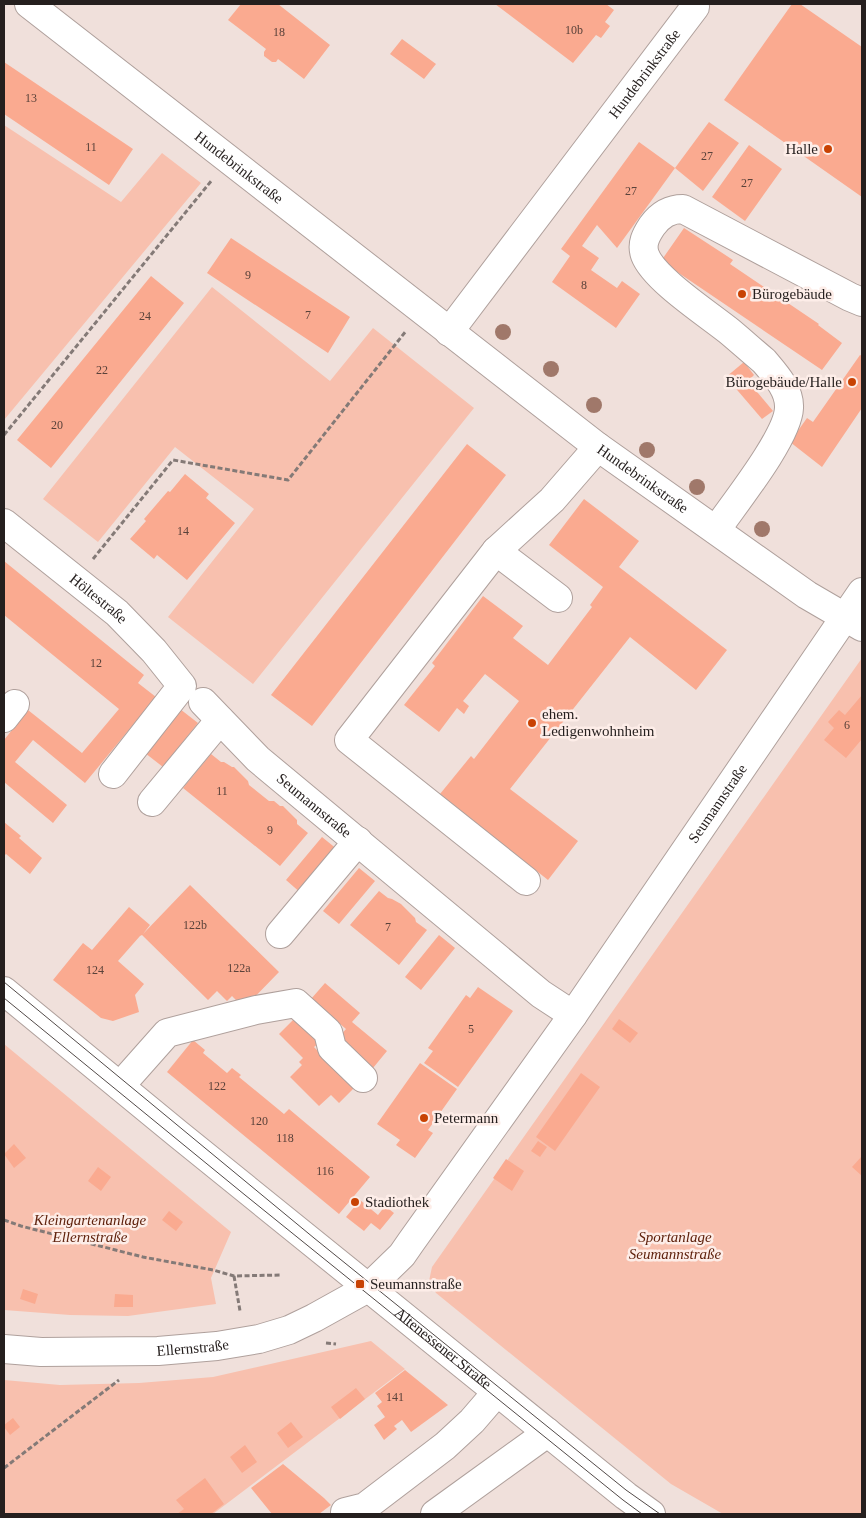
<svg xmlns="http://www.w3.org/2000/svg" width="866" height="1518" font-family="Georgia,serif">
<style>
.green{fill:#f8c0ae}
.building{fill:#faaa90}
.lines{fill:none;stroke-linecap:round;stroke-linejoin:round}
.minor-casing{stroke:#afa09c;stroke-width:30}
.major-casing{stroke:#afa09c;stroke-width:30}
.path{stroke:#847a77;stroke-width:3;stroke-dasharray:5 2.5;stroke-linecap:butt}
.minor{stroke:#fff;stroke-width:28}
.major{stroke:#fff;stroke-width:28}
.tram{stroke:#524a48;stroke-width:1}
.tree{fill:#a0786a}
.poi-dot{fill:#c84203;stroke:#fdede8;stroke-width:2}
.labels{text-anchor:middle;stroke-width:5;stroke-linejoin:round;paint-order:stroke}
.number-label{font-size:12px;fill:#5a423a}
.street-label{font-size:15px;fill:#251f1e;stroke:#fdede8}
.poi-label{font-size:15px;fill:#251f1e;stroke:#fdede8;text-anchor:start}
.park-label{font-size:15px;font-style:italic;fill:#5f220d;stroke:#fdede8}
</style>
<rect width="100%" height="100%" fill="#f0e0db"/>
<path class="green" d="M4,125L121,202L162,153L201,183L4,420Z
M212,287L330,381L373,328L474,408L253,684L168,617L254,509L175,447L98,542L43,499Z
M862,658V1514H723L671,1484L436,1293L429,1281L432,1267Z
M4,1044L231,1232L211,1278L216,1304L128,1316L70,1315L4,1310Z
M371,1341L405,1369L213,1514H4V1380L60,1385L139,1383L213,1377Z"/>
<path class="building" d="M241,4H278L330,45L304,79L278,59L276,62H272L264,56V52L266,49L228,20Z
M495,4H606L614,10L605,22L610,26L601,38L596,35L573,63Z
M792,4H800L862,47V197L724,100Z
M402,39L436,64L424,79L390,54Z
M4,62L133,149L109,185L4,114Z
M709,122L739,143L703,191L675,168Z
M639,142L675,168L617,248L597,225L582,246L599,258L591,270L617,288L622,281L640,294L616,328L552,282L570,256L561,249Z
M749,145L782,169L745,221L712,197Z
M684,228L733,260L730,264L819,324L818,325L842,343L822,370L661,261Z
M231,238L350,317L328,353L207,273Z
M151,276L184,303L51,468L17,440Z
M860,355L862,356V408L822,467L790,442L807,418L813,422Z
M744,362L754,375L748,381L773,411L762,419L726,377Z
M467,444L506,475L312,726L271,695Z
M185,474L209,494L206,498L235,523L187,580L157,555L154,559L130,539L146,521L144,519L168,491L170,492Z
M584,499L639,541L619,567L727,650L696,690L630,637L510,789L578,841L548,880L471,819L465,827L453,818L459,809L440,794L471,756L474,759L519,701L485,674L463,701L469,706L464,714L457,708L439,732L404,705L435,666L432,663L483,596L523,626L513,638L548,665L592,607L590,605L603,587L549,545Z
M4,561L144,675L138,683L156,697L85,783L33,740L15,762L67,805L53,823L4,782V740L28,710L82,753L119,709L4,615Z
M862,695V739L846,758L824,740L834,728L828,722L839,710L845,715Z
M180,709L198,723L163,767L145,753Z
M211,754L221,762H224L232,767H234L248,781L249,785L269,801H274L280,806H283L297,820V824L308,833L280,866L183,788Z
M4,822L21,836L19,838L42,858L30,874L6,854L4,856Z
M322,837L338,850L302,894L286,880Z
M359,868L375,881L339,924L323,911Z
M190,885L279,972L244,1008L232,996L227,1001L217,991L208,1000L142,935L140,936L118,961L144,984L135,995L139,1012L113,1021L101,1018L53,980L83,943L92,950L129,907L150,925L143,934Z
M379,891L388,898L392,899L401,904L415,918L416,922L427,930L399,965L350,925Z
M439,935L455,948L421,990L405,977Z
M325,983L360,1013L352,1022L387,1051L373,1068L338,1038L346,1029L311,999Z
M478,987L513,1011L458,1087L424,1063L433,1051L428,1048L466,995L470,998Z
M294,1019L319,1043L314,1047L354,1088L339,1103L331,1095L319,1106L290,1077L302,1065L299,1062L303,1058L279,1034Z
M619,1019L638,1033L630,1043L612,1029Z
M193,1040L205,1050L203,1053L227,1073L232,1068L241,1075L239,1077L284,1114L289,1109L370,1177L339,1214L167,1072Z
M420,1063L457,1089L428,1130L433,1133L415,1158L396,1145L400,1140L377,1124Z
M581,1073L600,1087L555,1151L536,1137Z
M538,1141L547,1147L540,1157L531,1151Z
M14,1144L26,1158L14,1168L4,1154Z
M862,1156V1176L852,1167Z
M506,1159L524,1171L512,1191L493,1178Z
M98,1167L111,1177L101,1191L88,1181Z
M360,1200L378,1215L385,1206L394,1213L380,1230L371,1223L364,1231L346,1217Z
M169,1211L183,1222L176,1231L162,1220Z
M23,1289L38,1294L35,1304L20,1299Z
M115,1294L133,1295V1307H114Z
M405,1370L448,1405L411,1432L402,1420L394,1426L397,1429L384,1440L374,1425L385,1417L377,1406L382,1402L375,1393Z
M356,1388L365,1399L340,1419L331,1407Z
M13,1418L20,1427L10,1435L4,1427V1425Z
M291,1422L303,1437L288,1448L277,1433Z
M245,1445L257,1462L242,1473L230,1457Z
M283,1464L324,1498L331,1505L319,1514H272L251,1488Z
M205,1478L224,1504L211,1514H177L184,1509L176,1500Z"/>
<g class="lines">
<defs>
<g id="minor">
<path id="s1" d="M29,4L598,447L807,595L862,627"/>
<path id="s2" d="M449,332L695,7"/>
<path id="s3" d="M4,523L117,613L154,651L182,686L113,774"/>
<path d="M716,530C734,504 788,437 789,408C790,390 775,374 764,361C752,351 741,341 729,331C708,314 654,279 645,255C641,244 646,235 652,226C660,215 669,209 683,209L850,297L862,302"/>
<path d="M496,551L349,740L526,881"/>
<path d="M558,598L496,551L552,500L598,447"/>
<path id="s4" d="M203,702L258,759L541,994L573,1015"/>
<path d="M4,718L15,704"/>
<path d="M152,802L220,720"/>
<path d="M280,934L358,841"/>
<path d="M120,1086L167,1033L256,1010L296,1003L328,1032L332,1048L363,1078"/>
<path id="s5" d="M4,1349L41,1352L158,1351L217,1346L259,1339L289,1330L314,1318L368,1288L402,1255L411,1242L573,1015L862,592"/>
<path d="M345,1512L365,1507L445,1446L472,1421L497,1392"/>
<path d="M435,1514L543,1436L547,1432"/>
</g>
<g id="major">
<path id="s6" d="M4,991L178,1134L626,1496L651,1514"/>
</g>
</defs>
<use href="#minor" class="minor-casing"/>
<use href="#major" class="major-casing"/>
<path class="path" d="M4,435L212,180
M93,559L173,460L288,480L406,331
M4,1220L21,1226L143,1257L213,1270L234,1276L282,1275
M234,1276L240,1311
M326,1343L336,1344
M4,1468L119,1380"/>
<use href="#minor" class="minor"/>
<use href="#major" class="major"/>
<path class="tram" d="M4,982L314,1238L626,1490L660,1514
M4,998L245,1195L623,1500L642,1514"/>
</g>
<g class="tree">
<circle cx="503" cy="332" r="8"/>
<circle cx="551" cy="369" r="8"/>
<circle cx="594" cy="405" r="8"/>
<circle cx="647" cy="450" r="8"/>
<circle cx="697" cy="487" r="8"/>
<circle cx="762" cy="529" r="8"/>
</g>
<g class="poi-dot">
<circle cx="828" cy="149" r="5"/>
<circle cx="742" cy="294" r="5"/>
<circle cx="852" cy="382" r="5"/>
<circle cx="532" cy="723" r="5"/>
<circle cx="424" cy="1118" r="5"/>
<circle cx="355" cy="1202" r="5"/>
<rect x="355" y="1279" width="10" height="10" rx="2.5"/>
</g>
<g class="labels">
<g class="number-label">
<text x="574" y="34">10b</text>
<text x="279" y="36">18</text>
<text x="31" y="102">13</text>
<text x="91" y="151">11</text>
<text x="707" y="160">27</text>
<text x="747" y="187">27</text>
<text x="631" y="195">27</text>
<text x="248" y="279">9</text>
<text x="584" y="289">8</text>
<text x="308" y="319">7</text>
<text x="145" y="320">24</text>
<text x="102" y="374">22</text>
<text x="57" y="429">20</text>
<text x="183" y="535">14</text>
<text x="96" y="667">12</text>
<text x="847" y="729">6</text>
<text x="222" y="795">11</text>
<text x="270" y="834">9</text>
<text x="195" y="929">122b</text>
<text x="388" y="931">7</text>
<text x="239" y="972">122a</text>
<text x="95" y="974">124</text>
<text x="471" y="1033">5</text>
<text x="217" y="1090">122</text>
<text x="259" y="1125">120</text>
<text x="285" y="1142">118</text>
<text x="325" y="1175">116</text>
<text x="395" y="1401">141</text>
</g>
<g class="street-label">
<text dy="5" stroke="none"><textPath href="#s2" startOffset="324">Hundebrinkstraße</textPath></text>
<text dy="5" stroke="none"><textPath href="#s1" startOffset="266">Hundebrinkstraße</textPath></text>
<text dy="5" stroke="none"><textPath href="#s1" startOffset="776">Hundebrinkstraße</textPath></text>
<text dy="5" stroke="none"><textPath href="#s3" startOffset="121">Höltestraße</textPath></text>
<text dy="5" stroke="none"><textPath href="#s5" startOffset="975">Seumannstraße</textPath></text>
<text dy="5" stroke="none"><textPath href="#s4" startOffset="152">Seumannstraße</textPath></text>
<text dy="5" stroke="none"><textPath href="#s5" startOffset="189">Ellernstraße</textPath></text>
<text dy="5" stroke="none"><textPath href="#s6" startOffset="566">Altenessener Straße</textPath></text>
</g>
<g class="poi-label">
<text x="818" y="154" text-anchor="end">Halle</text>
<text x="752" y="299">Bürogebäude</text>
<text x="842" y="387" text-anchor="end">Bürogebäude/Halle</text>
<text x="542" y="719">ehem.<tspan x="542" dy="17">Ledigenwohnheim</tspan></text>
<text x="434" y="1123">Petermann</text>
<text x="365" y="1207">Stadiothek</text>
<text x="370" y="1289">Seumannstraße</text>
</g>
<g class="park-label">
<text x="90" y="1225">Kleingartenanlage<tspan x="90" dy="17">Ellernstraße</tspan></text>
<text x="675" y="1242">Sportanlage<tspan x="675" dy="17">Seumannstraße</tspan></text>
</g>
</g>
<rect width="866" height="1518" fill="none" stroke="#251f1e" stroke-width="10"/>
</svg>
